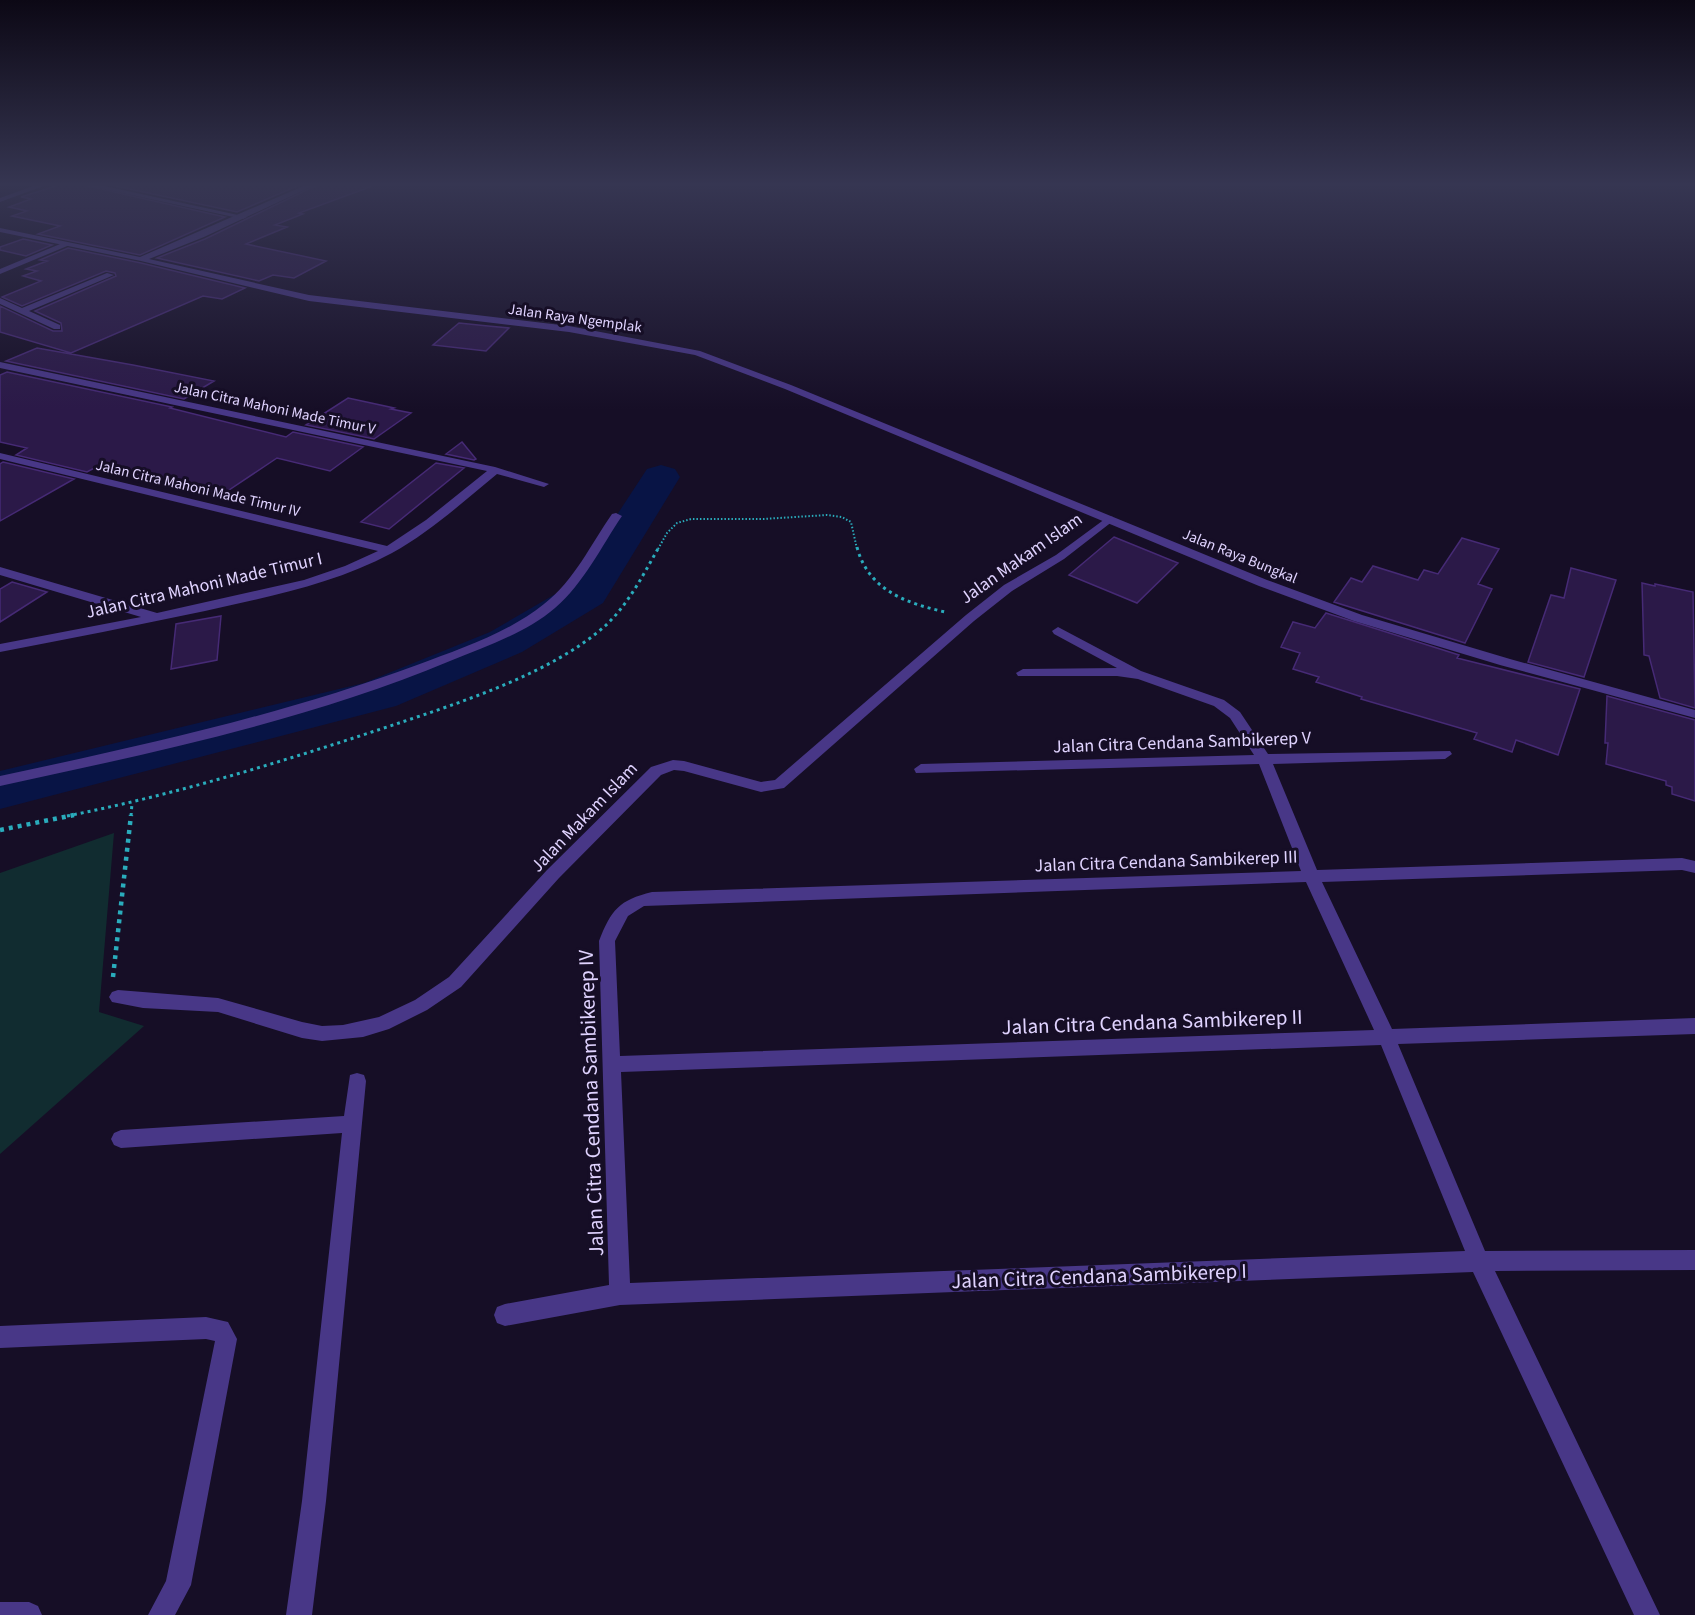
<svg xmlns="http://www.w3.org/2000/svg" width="1695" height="1615" font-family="'Source Sans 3',sans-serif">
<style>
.green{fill:#112c30}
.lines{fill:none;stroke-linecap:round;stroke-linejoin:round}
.river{fill:#081445;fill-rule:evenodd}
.building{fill:#2b1948;stroke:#462a75;stroke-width:1.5}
.path-far2{stroke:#2aacbc;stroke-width:2;stroke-dasharray:1.5 2;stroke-linecap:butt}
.path-far1{stroke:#2aacbc;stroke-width:3;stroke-dasharray:3 4;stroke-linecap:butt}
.path{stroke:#2aacbc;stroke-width:4.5;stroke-dasharray:4 5;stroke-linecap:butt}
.service{fill:#483787;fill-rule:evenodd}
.minor{fill:#483787;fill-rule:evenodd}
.tertiary{fill:#483787;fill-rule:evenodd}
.labels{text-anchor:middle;stroke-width:6;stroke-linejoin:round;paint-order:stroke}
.far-street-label{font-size:15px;fill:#e0d3ff;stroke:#160e26}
.street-label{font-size:18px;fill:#e0d3ff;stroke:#160e26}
.near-street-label{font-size:21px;fill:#e0d3ff;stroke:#160e26}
</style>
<rect width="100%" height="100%" fill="#160e26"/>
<path class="green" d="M114,833L99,1012L144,1026L0,1154V873Z"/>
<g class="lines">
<path class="river" d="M661,465L675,469L680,477L603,603L522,652L396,706L0,809V771L364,683L490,632L571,585L647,469Z"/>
</g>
<path class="building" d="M62,184H79L225,217L140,255L38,234L60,226L12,216L27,211L9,207L31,199L21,197Z
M106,184H302L237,212Z
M319,184H370V187L299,213L303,214L275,225L287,227L246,244L326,261L294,278L273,275L259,281L157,258L205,239Z
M23,239L52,245L26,256L0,250V247Z
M68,248L141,263L245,288L222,299L203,296L71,353L0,332V306L53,331H62L61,323L35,311L116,276L115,273L106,271L22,306L2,297L41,281L23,276L37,271L26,269L47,261L40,260Z
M459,323L488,326L509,328L486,351L433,345Z
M37,348L133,365L214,381L184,399L6,361Z
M7,372L172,407L170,408L286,437L293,432L363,447L330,471L277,458L223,494L98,466L87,472L16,455L27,448L0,442V375Z
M348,398L394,408L391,409L411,413L374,439L306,425Z
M462,442L476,459L474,460L446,454Z
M3,462L74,479L0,521V464Z
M436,463L464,468L389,529L361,522Z
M1114,537L1178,563L1137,603L1069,575Z
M1462,538L1499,549L1478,584L1492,589L1465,643L1334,602L1351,578L1362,582L1373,566L1418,580L1424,570L1438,574Z
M1571,568L1616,580L1584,677L1528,662L1551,595L1564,598Z
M12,582L47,592L0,622V589Z
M1642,583L1655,586V584L1693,592L1695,708L1660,698L1649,656L1644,655Z
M1326,613L1459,655L1457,658L1580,689L1558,755L1516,740L1512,752L1474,739L1477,733L1361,699L1362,697L1316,682L1319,677L1293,669L1300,653L1281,647L1293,622L1315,628Z
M221,616L217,660L171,669L176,624Z
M1607,696L1695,720V801L1672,794V787L1666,785V781L1606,764L1608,743H1605Z"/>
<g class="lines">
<path class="path-far2" d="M658,549L667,533L677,523L691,519H763L827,515L842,517L851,522L857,549"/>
<path class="path-far1" d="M857,547C868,590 906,603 945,612
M67,816C178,794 288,760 396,724C462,702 552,673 605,626C628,605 643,575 659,547
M131,816L132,803"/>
<path class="path" d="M0,830L74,815
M113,977L131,815"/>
<path class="service" d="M206,1317L228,1322L237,1339L191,1585L175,1615H148L166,1581L215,1341L206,1339L0,1348V1326Z
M0,1602H29L38,1606L42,1615H0Z"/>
<path class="minor" d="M39,184H49L0,202V198Z
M81,184H95L247,217L243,219Z
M65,242L72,244L0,274V269Z
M107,273L114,275L29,311L60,325V329H54L0,304V298L22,308Z
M0,362L495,467L549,484L544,487L497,474C463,502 430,532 392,553C334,584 268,597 205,611C137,625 69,639 0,652V644L141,617L0,575V567L157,613L304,580L345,566L378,551L0,459V453L387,546L426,520L487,471L0,368Z
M616,513L622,516C601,547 584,583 555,608C526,633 486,646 450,661C306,721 152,753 0,786V776C141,746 282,715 417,665C460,649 508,633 544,604C574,581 591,544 612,514Z
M1109,516L1113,517V521L1064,559L1012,591L974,621L784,788L761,792L684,771L674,770L661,775L559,878L461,987L427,1010L389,1029L363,1037L322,1041L302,1038L218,1012L143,1008L112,1002L109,997L112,992L118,990L218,998L302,1022L322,1026L343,1025L379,1017L415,1000L449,977L547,870L651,767L673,760L684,761L761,782L775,780L966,615L1004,585L1056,555Z
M1058,627L1141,671L1224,700L1240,712L1268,754L1450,751L1452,754L1445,759L1273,764L1317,870L1682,858L1695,861V873L1682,870L1322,882L1392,1029L1695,1018V1034L1398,1044L1485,1251L1695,1250V1270L1495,1271L1660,1615H1634L1473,1272L620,1305L505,1326L497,1323L494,1315L497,1307L505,1304L609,1285L599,941C611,910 619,900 652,892L1301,871L1259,764L916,773L914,769L921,764L1254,755L1230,718L1214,706L1138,679L1117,676H1018L1016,673L1023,669L1117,668L1054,634L1052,631ZM1306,882L1374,1030L620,1056L615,941L628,916L644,906ZM1381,1045L1465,1251L630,1283L621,1072Z
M357,1073L364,1075L366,1081L326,1501L312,1615H286L302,1501L342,1133L121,1148L114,1145L111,1139L114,1133L121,1130L344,1116L350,1075Z"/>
<path class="tertiary" d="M308,184H317L204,237L149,259L309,295L569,326L700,351L791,385L1267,580L1362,615L1510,659L1695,710V718L1500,665L1354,621L1259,586L785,389L695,355L569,332L309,301L141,261L0,232V228L140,257Z"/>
</g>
<linearGradient id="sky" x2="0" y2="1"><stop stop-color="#0c0815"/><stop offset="0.45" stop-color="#363652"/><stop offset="1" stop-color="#363652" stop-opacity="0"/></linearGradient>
<rect width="1695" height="410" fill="url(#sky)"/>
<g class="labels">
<g class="far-street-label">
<text transform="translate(575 318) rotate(8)" y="5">Jalan Raya Ngemplak</text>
<text transform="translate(275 408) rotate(12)" y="5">Jalan Citra Mahoni Made Timur V</text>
<text transform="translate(198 488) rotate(13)" y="5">Jalan Citra Mahoni Made Timur IV</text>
<text transform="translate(1240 556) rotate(22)" y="5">Jalan Raya Bungkal</text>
</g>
<g class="street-label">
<text transform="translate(1021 558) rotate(-35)" y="6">Jalan Makam Islam</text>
<text transform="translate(204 585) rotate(-13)" y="6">Jalan Citra Mahoni Made Timur I</text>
<text transform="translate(1182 742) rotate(-2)" y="6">Jalan Citra Cendana Sambikerep V</text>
<text transform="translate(584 817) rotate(-46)" y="6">Jalan Makam Islam</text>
<text transform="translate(1166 861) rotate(-2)" y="6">Jalan Citra Cendana Sambikerep III</text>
</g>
<g class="near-street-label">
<text transform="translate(1152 1022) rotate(-2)" y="7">Jalan Citra Cendana Sambikerep II</text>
<text transform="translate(591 1103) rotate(-92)" y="7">Jalan Citra Cendana Sambikerep IV</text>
<text transform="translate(1099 1276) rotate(-2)" y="7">Jalan Citra Cendana Sambikerep I</text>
</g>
</g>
</svg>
